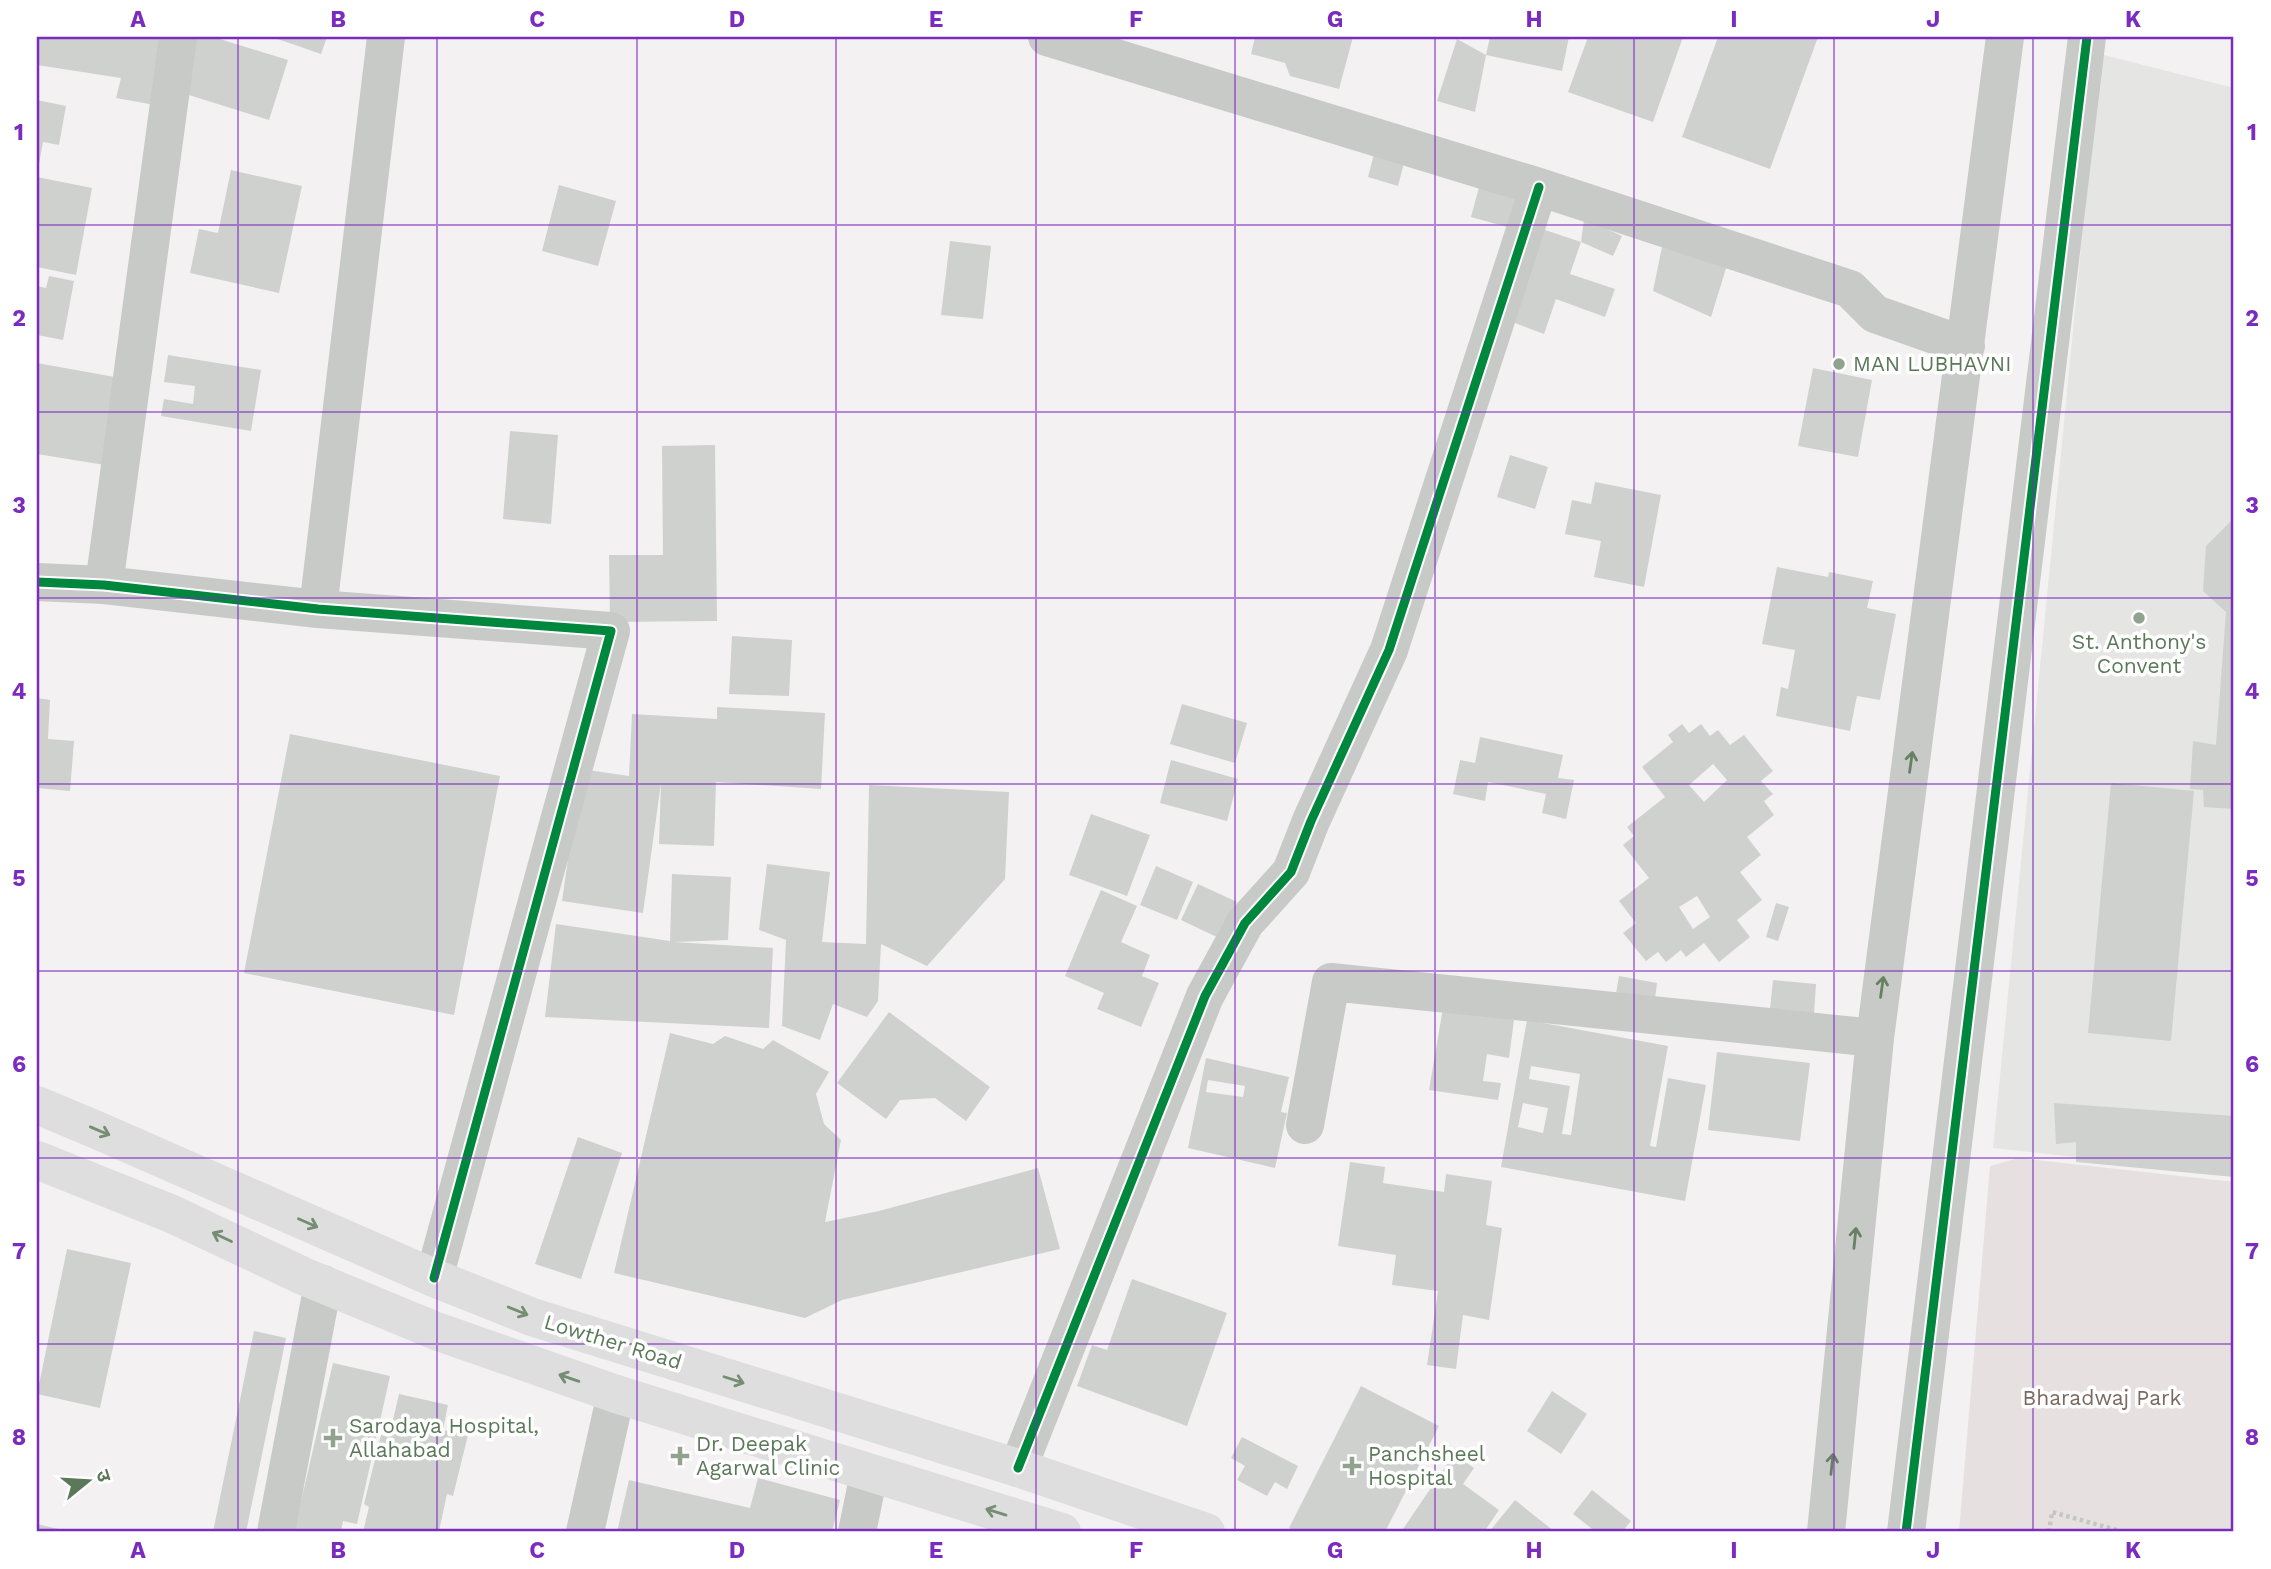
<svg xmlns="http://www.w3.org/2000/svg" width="2271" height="1569" font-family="'Work Sans','Noto Sans Devanagari',sans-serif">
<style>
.built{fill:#e5e5e3}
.green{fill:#e7e0e0}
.building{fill:#cfd1cf;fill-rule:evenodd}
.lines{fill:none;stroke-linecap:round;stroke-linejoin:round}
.path{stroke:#c4c6c4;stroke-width:4.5;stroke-dasharray:3.5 3.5;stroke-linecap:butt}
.minor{stroke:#c8cac8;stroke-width:38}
.major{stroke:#dddedd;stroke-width:38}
.cycleway-casing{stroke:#fff;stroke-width:13}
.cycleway{stroke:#00873e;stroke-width:9}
.oneway{stroke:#668164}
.oneway2{stroke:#758d73}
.grid{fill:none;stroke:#7b2cbf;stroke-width:2;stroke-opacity:0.55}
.poi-dot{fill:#91a38f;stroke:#fff;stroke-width:2.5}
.labels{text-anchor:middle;stroke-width:7;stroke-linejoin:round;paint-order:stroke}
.poi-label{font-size:21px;fill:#5b7959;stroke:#fff;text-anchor:start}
.street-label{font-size:21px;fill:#5b7959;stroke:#fff}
.park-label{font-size:21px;fill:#7b6961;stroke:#fff}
.neatline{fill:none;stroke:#7b2cbf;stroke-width:2.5}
.grid-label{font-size:23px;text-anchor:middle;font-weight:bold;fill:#7b2cbf}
</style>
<rect width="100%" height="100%" fill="#f4f1f3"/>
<path class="built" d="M2100,54L2234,88V1175L1993,1148Z"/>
<path class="green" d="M2018,1158L2234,1182V1532H1959L1990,1166Z"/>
<path class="building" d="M37,37H167L155,105L116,98L121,78L37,65Z
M190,37H213L288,60L269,120L173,90Z
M272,37H327L321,54Z
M1255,37H1353L1339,89L1290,76L1285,63L1251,54Z
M1490,37H1569L1562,71L1486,55Z
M1588,37H1683L1653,122L1568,92Z
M1718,37H1818L1770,169L1682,137Z
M1457,39L1486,55L1475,112L1437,101Z
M37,100L66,106L59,145L43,142L39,164L37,163Z
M1374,154L1404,163L1398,186L1368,177Z
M231,170L302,186L279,293L190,273L199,229L218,233Z
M37,177L92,188L76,275L37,267Z
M559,185L616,201L598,266L542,251Z
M1479,187L1526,201L1518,230L1471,217Z
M1584,219L1622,236L1613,256L1581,242L1570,274L1615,289L1605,317L1556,299L1544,334L1507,320L1539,228L1581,242Z
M1664,237L1728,262L1711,317L1653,291Z
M950,241L991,246L983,319L941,315Z
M49,276L74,281L63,340L37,335V286L46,288Z
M168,355L261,370L251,431L161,416L164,399L193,404L195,386L164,382Z
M37,363L126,379L111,466L37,454Z
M1813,368L1872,380L1858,457L1798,446Z
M510,431L558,435L551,524L503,519Z
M715,445L717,621L610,622L609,555H663L662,446Z
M1510,455L1548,467L1535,509L1497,497Z
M1595,482L1661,495L1644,587L1594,577L1601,541L1565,534L1572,500L1591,504Z
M2231,521L2234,522V809L2204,807L2203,790L2190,789L2193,741L2216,745L2226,612L2203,591L2206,546Z
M1777,567L1828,577L1829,572L1873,581L1867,608L1896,614L1880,700L1857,696L1850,731L1776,716L1781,687L1788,689L1795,650L1762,644Z
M732,636L792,640L789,696L729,694Z
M37,698L50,700L48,739L74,741L70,791L37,788Z
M1182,704L1247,723L1235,763L1170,744Z
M717,707L825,713L821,789L716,782L714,846L659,844L661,783L643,913L562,901L581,769L629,776L632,714L717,719Z
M1682,724L1689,733L1701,724L1710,736L1718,730L1730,745L1744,735L1773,771L1761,781L1773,794L1764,801L1774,815L1747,837L1761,855L1740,872L1762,900L1737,920L1750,937L1719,962L1704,943L1686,957L1681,950L1666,962L1658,952L1646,961L1623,933L1636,923L1619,901L1649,878L1623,845L1634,836L1627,827L1665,797L1642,767L1673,742L1668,735ZM1713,764L1727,780L1704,802L1689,785ZM1697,896L1710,917L1693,929L1679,907Z
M290,734L500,776L454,1015L244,973Z
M1480,737L1563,755L1558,778L1574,780L1566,819L1542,813L1546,794L1488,782L1485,801L1453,794L1460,760L1475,763Z
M1171,760L1238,779L1227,821L1160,803Z
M2111,783L2194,791L2171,1041L2088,1033Z
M869,785L1009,792L1005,879L927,966L881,944L878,1001L867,1017L833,1004L820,1040L782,1026L786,940L759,930L767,864L830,872L822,942L866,944Z
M1091,814L1150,835L1127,896L1069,875Z
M1156,866L1193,882L1177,920L1140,905Z
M672,874L731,877L728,940L674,942L773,948L769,1028L545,1017L556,924L670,941Z
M1198,884L1237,902L1219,938L1181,920Z
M1101,890L1137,906L1121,942L1150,955L1142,976L1159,983L1141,1027L1097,1009L1104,993L1065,976Z
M1776,903L1789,907L1778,941L1766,937Z
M1619,976L1657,983L1654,1007L1615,1000Z
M1773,980L1816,984L1814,1014L1770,1009Z
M1443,1008L1514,1020L1509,1058L1487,1054L1483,1081L1501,1083L1498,1100L1429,1090Z
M889,1012L990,1087L966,1121L935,1098L900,1100L886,1119L837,1083Z
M1527,1020L1668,1046L1650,1146L1656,1147L1668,1078L1706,1085L1685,1201L1501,1167ZM1531,1066L1580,1074L1571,1135L1562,1134L1570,1086L1529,1079ZM1523,1103L1548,1108L1543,1133L1518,1127Z
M670,1033L713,1044L725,1036L763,1049L773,1040L829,1072L816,1094L824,1124L841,1140L825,1222L879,1211L1038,1168L1060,1249L842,1300L805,1318L614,1273Z
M1717,1052L1810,1063L1800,1141L1708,1130Z
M1206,1058L1289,1077L1281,1112L1287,1113L1275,1168L1188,1148ZM1208,1080L1245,1086L1243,1097L1206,1092Z
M2054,1103L2234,1116V1177L2076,1162V1142L2056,1144Z
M578,1137L622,1153L581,1279L535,1264Z
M1350,1162L1385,1167L1383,1183L1444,1192L1446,1174L1492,1181L1486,1225L1502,1228L1489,1320L1463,1315L1456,1369L1427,1365L1438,1291L1392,1285L1396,1255L1338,1246Z
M67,1249L131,1263L100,1408L37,1394Z
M1132,1279L1227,1313L1187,1426L1077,1386L1092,1345L1107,1350Z
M254,1331L286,1338L246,1532H213Z
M333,1363L390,1376L357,1524L343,1521L341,1532H294Z
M1361,1386L1439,1426L1385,1532H1296L1289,1528Z
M1552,1391L1587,1414L1561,1454L1527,1431Z
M399,1394L448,1405L443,1430L468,1435L453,1496L447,1494L439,1531L430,1529L429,1532H363L369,1507L364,1504L381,1435L389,1437Z
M1242,1437L1298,1466L1287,1489L1275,1482L1267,1496L1237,1480L1245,1466L1231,1458Z
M1454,1454L1474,1468L1463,1484L1499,1510L1484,1532H1401Z
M758,1478L840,1500L832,1532H617L629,1480L750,1508Z
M1592,1490L1631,1521L1622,1532H1596L1573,1514Z
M1515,1500L1555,1532H1489Z
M37,1524L67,1531V1532H37Z"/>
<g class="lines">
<path class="path" d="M2049,1532L2052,1512L2124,1532"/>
<path class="minor" d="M1047,37L1539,187L1850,289L1875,314L1966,346
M37,582L104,585L318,609L611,631L434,1278
M104,585L178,37
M318,609L386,37
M1305,1125L1331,982L1875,1038
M1018,1468L1205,996L1245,923L1291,872L1311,821L1389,650L1539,187
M276,1532L323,1284
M585,1532L616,1394
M857,1532L869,1474
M1826,1532L1875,1038L2005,37
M1906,1532L2087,37"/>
<path class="major" d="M37,1105L99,1131L434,1278L532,1317L1018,1468L1206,1532
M37,1160L172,1214L303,1276L436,1331L616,1394L1062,1532"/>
<defs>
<path id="cycleway" d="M37,582L104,585L318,609L611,631L434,1278
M1018,1468L1205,996L1245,923L1291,872L1311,821L1389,650L1539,187
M1906,1532L2087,37"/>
</defs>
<use href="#cycleway" class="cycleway-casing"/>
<use href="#cycleway" class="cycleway"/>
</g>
<defs><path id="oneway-shaft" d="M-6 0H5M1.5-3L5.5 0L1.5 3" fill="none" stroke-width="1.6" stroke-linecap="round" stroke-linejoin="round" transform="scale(1.75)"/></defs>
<g class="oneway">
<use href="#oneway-shaft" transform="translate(1911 762) rotate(-82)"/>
<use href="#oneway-shaft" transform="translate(1882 987) rotate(-82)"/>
<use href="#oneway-shaft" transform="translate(1855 1238) rotate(-84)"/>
<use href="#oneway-shaft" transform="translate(1832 1464) rotate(-84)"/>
</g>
<g class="oneway2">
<use href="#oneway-shaft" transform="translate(100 1131) rotate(23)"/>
<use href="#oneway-shaft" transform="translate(308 1223) rotate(24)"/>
<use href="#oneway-shaft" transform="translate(222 1237) rotate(-155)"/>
<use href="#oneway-shaft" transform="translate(518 1311) rotate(22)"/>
<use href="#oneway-shaft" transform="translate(569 1378) rotate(-161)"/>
<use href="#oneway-shaft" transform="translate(734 1380) rotate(18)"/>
<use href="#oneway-shaft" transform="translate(996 1512) rotate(-163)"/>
</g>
<path class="grid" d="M238,37V1532M437,37V1532M637,37V1532M836,37V1532M1036,37V1532M1235,37V1532M1435,37V1532M1634,37V1532M1834,37V1532M2033,37V1532M37,225H2234M37,412H2234M37,598H2234M37,784H2234M37,971H2234M37,1158H2234M37,1344H2234"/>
<g class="poi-dot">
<circle cx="1839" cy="364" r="7"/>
<circle cx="2139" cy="618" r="7"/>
<path d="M329.5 1427.5h7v7h7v7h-7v7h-7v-7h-7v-7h7z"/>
<path d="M676.5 1445.5h7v7h7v7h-7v7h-7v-7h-7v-7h7z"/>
<path d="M1348.5 1455.5h7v7h7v7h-7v7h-7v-7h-7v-7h7z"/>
</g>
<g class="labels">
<g class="poi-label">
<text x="1853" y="371">MAN LUBHAVNI</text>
<text x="2139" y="649" text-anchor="middle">St. Anthony's<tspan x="2139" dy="24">Convent</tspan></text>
<text x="349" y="1433">Sarodaya Hospital,<tspan x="349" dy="24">Allahabad</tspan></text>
<text x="696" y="1451">Dr. Deepak<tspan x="696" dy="24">Agarwal Clinic</tspan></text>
<text x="1368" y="1461">Panchsheel<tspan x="1368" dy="24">Hospital</tspan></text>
</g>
<g class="street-label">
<text transform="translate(613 1342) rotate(17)" y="7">Lowther Road</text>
</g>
<g class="park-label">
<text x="2102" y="1405">Bharadwaj Park</text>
</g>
</g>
<rect width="2271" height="1569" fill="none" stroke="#ffffff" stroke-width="77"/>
<g transform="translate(88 1481) rotate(72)" stroke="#ffffff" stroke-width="5" paint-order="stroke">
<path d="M0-5L12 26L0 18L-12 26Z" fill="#5b7959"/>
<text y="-10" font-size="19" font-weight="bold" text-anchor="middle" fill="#5b7959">उ</text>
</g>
<rect x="38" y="38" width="2194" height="1492" class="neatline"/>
<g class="grid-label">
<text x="138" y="27">A</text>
<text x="338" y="27">B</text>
<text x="537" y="27">C</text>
<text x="737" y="27">D</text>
<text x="936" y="27">E</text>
<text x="1136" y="27">F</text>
<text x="1335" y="27">G</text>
<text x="1534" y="27">H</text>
<text x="1734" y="27">I</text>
<text x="1933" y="27">J</text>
<text x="2133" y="27">K</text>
<text x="19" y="140">1</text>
<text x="2252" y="140">1</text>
<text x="19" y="326">2</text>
<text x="2252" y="326">2</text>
<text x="19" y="513">3</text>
<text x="2252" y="513">3</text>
<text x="19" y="699">4</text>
<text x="2252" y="699">4</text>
<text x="19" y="886">5</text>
<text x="2252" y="886">5</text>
<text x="19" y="1072">6</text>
<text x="2252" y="1072">6</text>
<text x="19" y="1259">7</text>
<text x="2252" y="1259">7</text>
<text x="19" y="1445">8</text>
<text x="2252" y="1445">8</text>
<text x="138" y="1558">A</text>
<text x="338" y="1558">B</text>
<text x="537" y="1558">C</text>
<text x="737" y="1558">D</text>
<text x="936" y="1558">E</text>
<text x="1136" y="1558">F</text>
<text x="1335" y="1558">G</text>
<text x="1534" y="1558">H</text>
<text x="1734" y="1558">I</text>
<text x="1933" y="1558">J</text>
<text x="2133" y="1558">K</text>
</g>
</svg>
